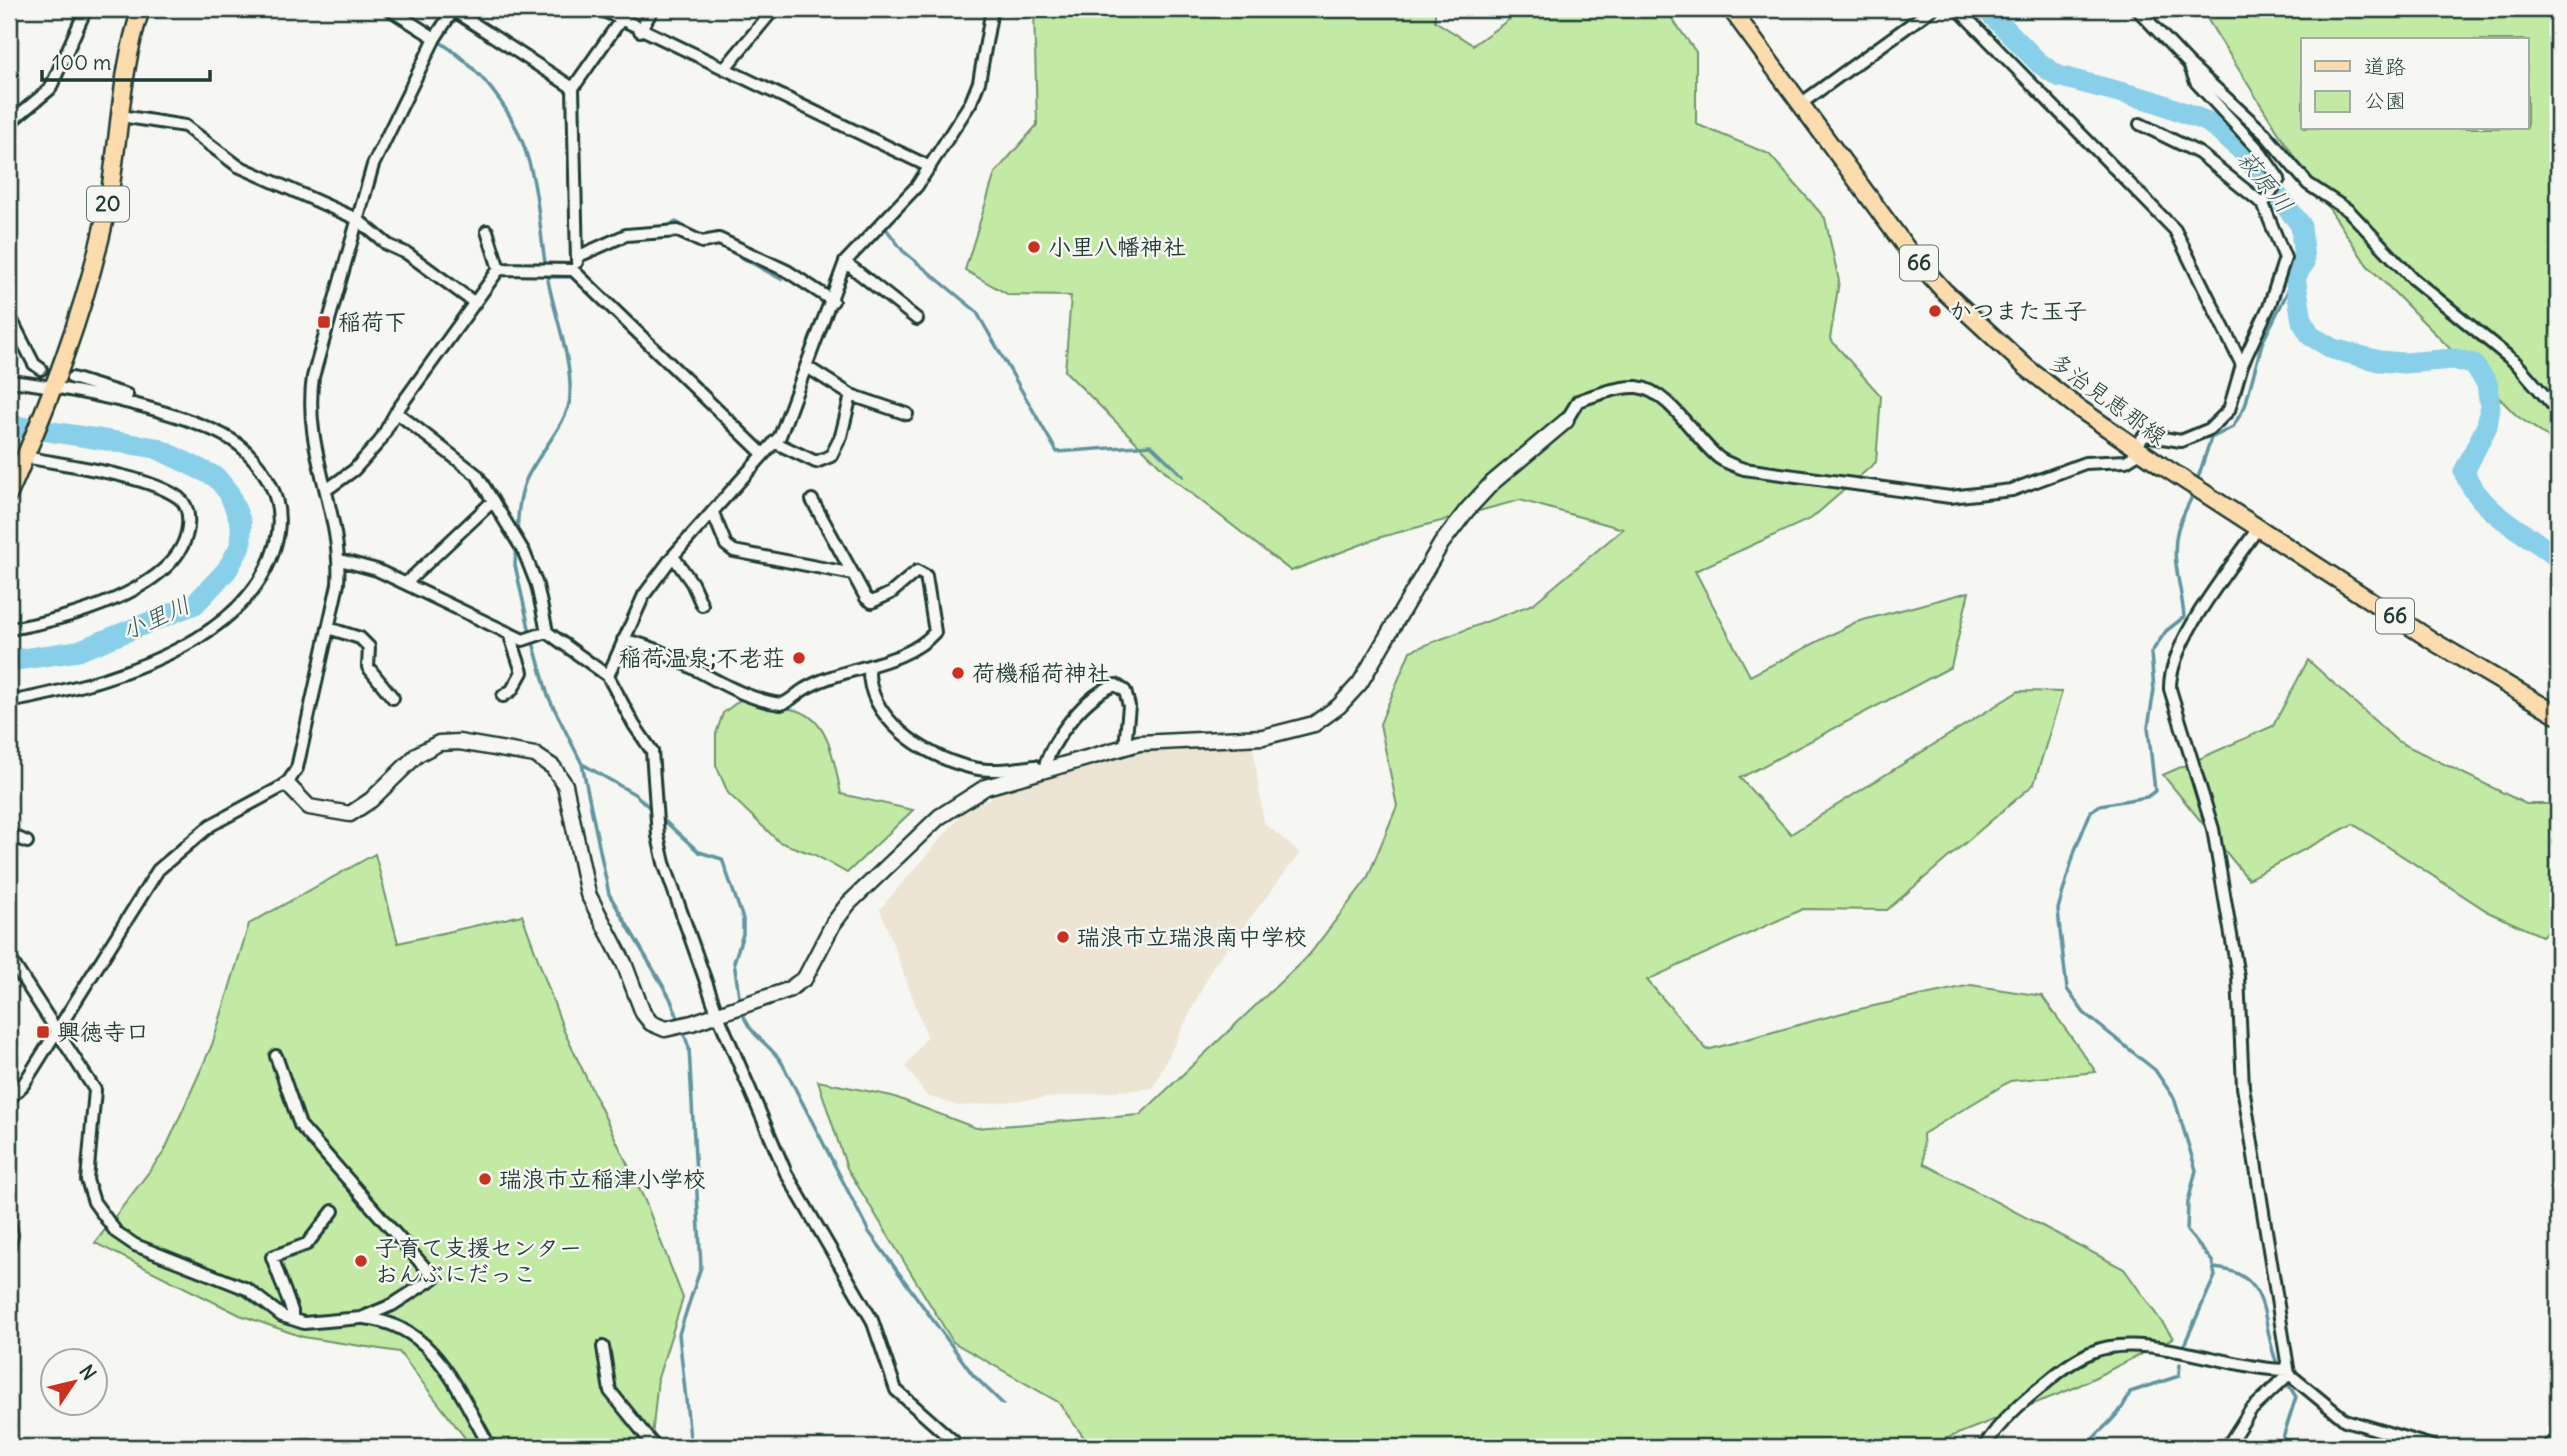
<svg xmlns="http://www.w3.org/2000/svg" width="2567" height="1456" font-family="Delius,'Klee One',sans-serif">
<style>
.built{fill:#ede4d3}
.green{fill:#c2eaa5;stroke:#70946c;stroke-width:2;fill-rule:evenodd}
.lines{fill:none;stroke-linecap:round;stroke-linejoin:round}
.stream{stroke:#5e95a1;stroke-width:3.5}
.river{stroke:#88cfe9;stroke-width:21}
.street-casing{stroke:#1f3d34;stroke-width:16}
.secondary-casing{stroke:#1f3d34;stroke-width:19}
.primary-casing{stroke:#1f3d34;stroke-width:21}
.street{stroke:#f6f6f2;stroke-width:10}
.secondary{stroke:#f6f6f2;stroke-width:14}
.primary{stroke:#fcdcac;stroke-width:16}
.poi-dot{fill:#c8321e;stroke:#f6f6f2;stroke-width:2.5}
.labels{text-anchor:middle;stroke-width:5;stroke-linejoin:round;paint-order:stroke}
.shield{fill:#f6f6f2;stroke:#60746d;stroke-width:2}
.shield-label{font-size:21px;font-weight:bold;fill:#1f3d34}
.poi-label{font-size:23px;font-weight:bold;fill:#1f3d34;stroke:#f6f6f2;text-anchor:start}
.street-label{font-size:23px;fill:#1f3d34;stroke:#f6f6f2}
.water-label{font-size:24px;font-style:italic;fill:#345a58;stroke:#f6f6f2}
</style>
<rect width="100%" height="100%" fill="#f6f6f2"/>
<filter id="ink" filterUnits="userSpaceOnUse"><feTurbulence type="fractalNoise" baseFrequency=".0143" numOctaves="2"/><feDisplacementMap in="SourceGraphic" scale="14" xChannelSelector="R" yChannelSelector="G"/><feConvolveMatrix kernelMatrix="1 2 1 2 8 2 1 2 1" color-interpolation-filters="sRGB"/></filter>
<g filter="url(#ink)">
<path class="built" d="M1253,748L1264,823L1300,853L1213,966L1153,1088L959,1106L927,1096L906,1067L927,1036L880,909L963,813L1001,792L1152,750Z"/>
<path class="green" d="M1034,9H1435V21L1473,45L1524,9H1665L1696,52V124L1769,154L1825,218L1839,281L1830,339L1881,396L1876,462L1812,518L1695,571L1750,676L1856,622L1969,592L1951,667L1740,778L1791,834L2019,691L2062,692L2034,784L1887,910L1803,909L1647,980L1707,1050L1846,1012L1971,985L2042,996L2096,1072L2010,1081L1923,1134L1924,1164L2124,1269L2173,1338L2074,1388L1925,1447H1091L1058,1402L953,1342L847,1168L818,1081L892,1096L976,1128L1140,1115L1309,955L1367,879L1397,806L1380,724L1410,651L1533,604L1623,529L1520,500L1381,537L1291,571L1173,479L1065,371L1071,296L1009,295L965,270L995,173L1037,125Z
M2201,9H2558V444L2517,416L2367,265L2276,129ZM2303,40H2527V128H2303Z
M2308,660L2397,741L2526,804H2558V923L2542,936L2490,913L2353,824L2248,879L2163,775L2273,726Z
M740,700C759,706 779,705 798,711C830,720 835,766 841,794L913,810L847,873L815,855L779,842L728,793L716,765V734L723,713Z
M375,854L398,943L522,915L564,1031L645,1201L683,1298L658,1378L651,1447H472L399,1352L303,1337L240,1315L95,1243L164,1152L212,1045L249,924Z"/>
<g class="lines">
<path class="stream" d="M435,39C477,64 515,111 528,159C540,198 540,241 548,280C555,317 572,358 570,396C570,421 536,456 526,480C519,497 518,515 517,533
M884,226L903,251L976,311L1057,452L1151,445L1183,476
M662,228L676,222L705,238
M601,239L610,237
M715,243L781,279
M547,277H569
M842,289L846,274
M2196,484L2211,438L2233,427L2245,406L2262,343L2295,277
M516,547L515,565L529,628L548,696L582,764L609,894L670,998L679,1021
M584,765L636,795L653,811
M659,816L699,852L722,859L743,919V934L734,962L740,1003
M742,1010C748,1035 769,1043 782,1063L869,1232L973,1375L1003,1404
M682,1028L689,1048L701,1267L679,1334L691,1447
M2214,1268C2276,1273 2259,1328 2279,1368
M2184,1345L2215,1276L2212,1261L2187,1231L2188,1202L2196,1170L2174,1098L2155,1070L2084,1013L2067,989L2060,931L2058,909L2075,850L2091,811L2100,805L2147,797L2155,791L2148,727L2154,690L2151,653L2166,631L2184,617C2182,588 2171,562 2177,533C2180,517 2189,506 2194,491
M2086,1447C2102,1426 2121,1417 2130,1392L2179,1376L2180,1364
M2280,1447L2296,1397L2286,1381"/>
<path class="river" d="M1986,9L2039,63L2058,76L2154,101L2208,122L2240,149L2301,225L2304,263L2295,277L2302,321L2311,336L2333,349L2379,361L2404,363L2454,359L2473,364L2487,383L2490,407L2487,426L2464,472C2481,514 2525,531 2558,558
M9,425L156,448L216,477L229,493L241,523V545L227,570L195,604L78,651L9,661"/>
<defs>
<path id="street" d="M389,9L435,38
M600,9L930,167
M1958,9L2175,230L2242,365
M2137,9L2189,64L2196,82L2258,149L2279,179L2263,204
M453,10L573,88
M640,31L653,9
M2189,64L2265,134L2308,184L2349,211L2412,278L2516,363L2558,411
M725,68L774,9
M1799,105L1932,9
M121,116L185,126L238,166L357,219L388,245L408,254L475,303
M9,123L50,89L86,9
M487,231L499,269
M579,256L626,235L678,231L702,242L719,239L787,271L833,301
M577,262L573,88L620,21
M845,262L917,319
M9,315L34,364L41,369
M72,378L127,395L125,402
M9,381C61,386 210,414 246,451C273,478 286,509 275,546C246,647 100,685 9,702
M851,395L907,414
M396,412L477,475L524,552L537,585L547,632L608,676L634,725L652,751L658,836L664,863L717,1013L786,1173L872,1320L896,1390L960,1447
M1566,421L1578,401C1596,395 1618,386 1637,387C1669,390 1695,439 1719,458C1726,463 1735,466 1744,469L1950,497L2012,490L2085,463L2126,461L2142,451
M774,442L816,462L831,456L841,436L851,395L807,367
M2135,447L2145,435L2181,441L2210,429L2229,410L2242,365L2270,304L2285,258L2263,204L2199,153L2140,124
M326,490L354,470L380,441L396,412L499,269L573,270L763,454
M812,500L853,574
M2258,528C2231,568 2169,641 2170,689L2213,829L2238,976L2243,1087L2289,1374L2345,1420L2435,1447
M673,556L692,583L702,605
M340,560L377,570L523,640L547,632
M406,583L493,501
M328,628L360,638L369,647L368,667L393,698
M9,629C61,621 182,590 188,526C189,516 188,505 179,498C148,475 65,465 25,457
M623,640C680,650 723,696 781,704C790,702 795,695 803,690C843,665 903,668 935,632L926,576L917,571L891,593L872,602L866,598L853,574L734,551L726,545L713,513
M869,666C866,718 924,756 969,767C991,773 1013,769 1035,766L1039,773
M608,676L644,595L673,556L780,436L845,262L917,186L971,102L979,82L992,9
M503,696L512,690L522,672L509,633
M1044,771C1048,743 1088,692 1116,685L1125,691L1129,706L1125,747
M9,834L27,842
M9,957L95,1090L87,1180L94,1202L116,1232L135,1245L247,1289L282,1316L304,1323L361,1318L392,1305L434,1278L300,1125L276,1056
M9,1099L23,1085L158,870L211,825L287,784L297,768L338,584C343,511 302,451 313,377L373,165L435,38L454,9
M9,1221L12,1235L9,1247
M364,1318C436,1325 458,1392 490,1447
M292,1319V1311L272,1257L307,1244L333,1211
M603,1347L610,1391L655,1447
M1984,1447C2000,1421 2023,1401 2047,1382C2061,1370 2075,1359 2092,1352C2142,1330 2231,1370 2288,1370
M2227,1447L2250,1411L2289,1374
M2548,1447L2558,1437"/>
<path id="secondary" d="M287,784L309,807L350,814L371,800L418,754L439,743L459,742L535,755L553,767L565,785L588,894L624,963L643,1013L651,1023L665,1029L692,1023L788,990L805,978L833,924L848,904L939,817L986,787L1139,743L1263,737L1314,724L1339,706L1360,683L1441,544L1467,510L1492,483L1566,421"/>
<path id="primary" d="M1731,9L1910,253L1944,291L2027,368L2077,407L2161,465L2436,643L2558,715
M9,494C48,405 86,309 106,213C120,146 119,74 141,9"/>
</defs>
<use href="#street" class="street-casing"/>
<use href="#secondary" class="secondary-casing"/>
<use href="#primary" class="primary-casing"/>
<use href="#street" class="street"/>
<use href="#secondary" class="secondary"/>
<use href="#primary" class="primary"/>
</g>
</g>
<g class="poi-dot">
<circle cx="1034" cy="247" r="7"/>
<circle cx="1935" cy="311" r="7"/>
<rect x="317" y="315" width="14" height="14" rx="3.5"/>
<circle cx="799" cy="658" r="7"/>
<circle cx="958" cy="673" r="7"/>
<circle cx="1063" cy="937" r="7"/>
<rect x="36" y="1025" width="14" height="14" rx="3.5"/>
<circle cx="485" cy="1179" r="7"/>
<circle cx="361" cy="1261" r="7"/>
</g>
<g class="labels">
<g class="shield">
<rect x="87" y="186.5" width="42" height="35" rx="5"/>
<rect x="1900" y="245.5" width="38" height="35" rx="5"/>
<rect x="2376" y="598.5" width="38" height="35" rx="5"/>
</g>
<g class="shield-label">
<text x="108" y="211">20</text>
<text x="1919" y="270">66</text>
<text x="2395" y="623">66</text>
</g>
<g class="poi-label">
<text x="1048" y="255">小里八幡神社</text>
<text x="1949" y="319">かつまた玉子</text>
<text x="338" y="330">稲荷下</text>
<text x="785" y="666" text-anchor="end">稲荷温泉;不老荘</text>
<text x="972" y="681">荷機稲荷神社</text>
<text x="1077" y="945">瑞浪市立瑞浪南中学校</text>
<text x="57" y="1040">興徳寺口</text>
<text x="499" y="1187">瑞浪市立稲津小学校</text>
<text x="375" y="1256">子育て支援センター<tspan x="375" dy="26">おんぶにだっこ</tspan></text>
</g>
<g class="street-label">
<text transform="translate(2108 399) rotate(36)" y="8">多治見恵那線</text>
</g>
<g class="water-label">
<text transform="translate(2265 182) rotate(51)" y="8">萩原川</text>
<text transform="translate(156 618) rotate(-24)" y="8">小里川</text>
</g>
</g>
<rect width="2567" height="1456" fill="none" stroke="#f6f6f2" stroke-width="35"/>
<rect x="18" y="18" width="2532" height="1421" fill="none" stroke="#1f3d34" stroke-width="2.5" filter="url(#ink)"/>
<rect x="2301" y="38" width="228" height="91" fill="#f6f6f2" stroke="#a0aca6" stroke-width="2"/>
<rect x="2315" y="61" width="35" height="10" fill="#fcdcac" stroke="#a0aca6" stroke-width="2"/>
<text x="2364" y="74" font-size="21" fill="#1f3d34">道路</text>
<rect x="2315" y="91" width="35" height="21" fill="#c2eaa5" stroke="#a0aca6" stroke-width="2"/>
<text x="2364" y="108" font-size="21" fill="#1f3d34">公園</text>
<g transform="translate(74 1382) rotate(55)"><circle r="33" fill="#f6f6f2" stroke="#a0aca6" stroke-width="2"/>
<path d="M0-5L12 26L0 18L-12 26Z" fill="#c8321e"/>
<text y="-10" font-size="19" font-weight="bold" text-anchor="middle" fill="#1f3d34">N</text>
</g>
<path d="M42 70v10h168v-10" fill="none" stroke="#1f3d34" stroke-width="3.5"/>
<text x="52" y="70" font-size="21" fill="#1f3d34" stroke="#f6f6f2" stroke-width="5" paint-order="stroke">100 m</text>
</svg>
